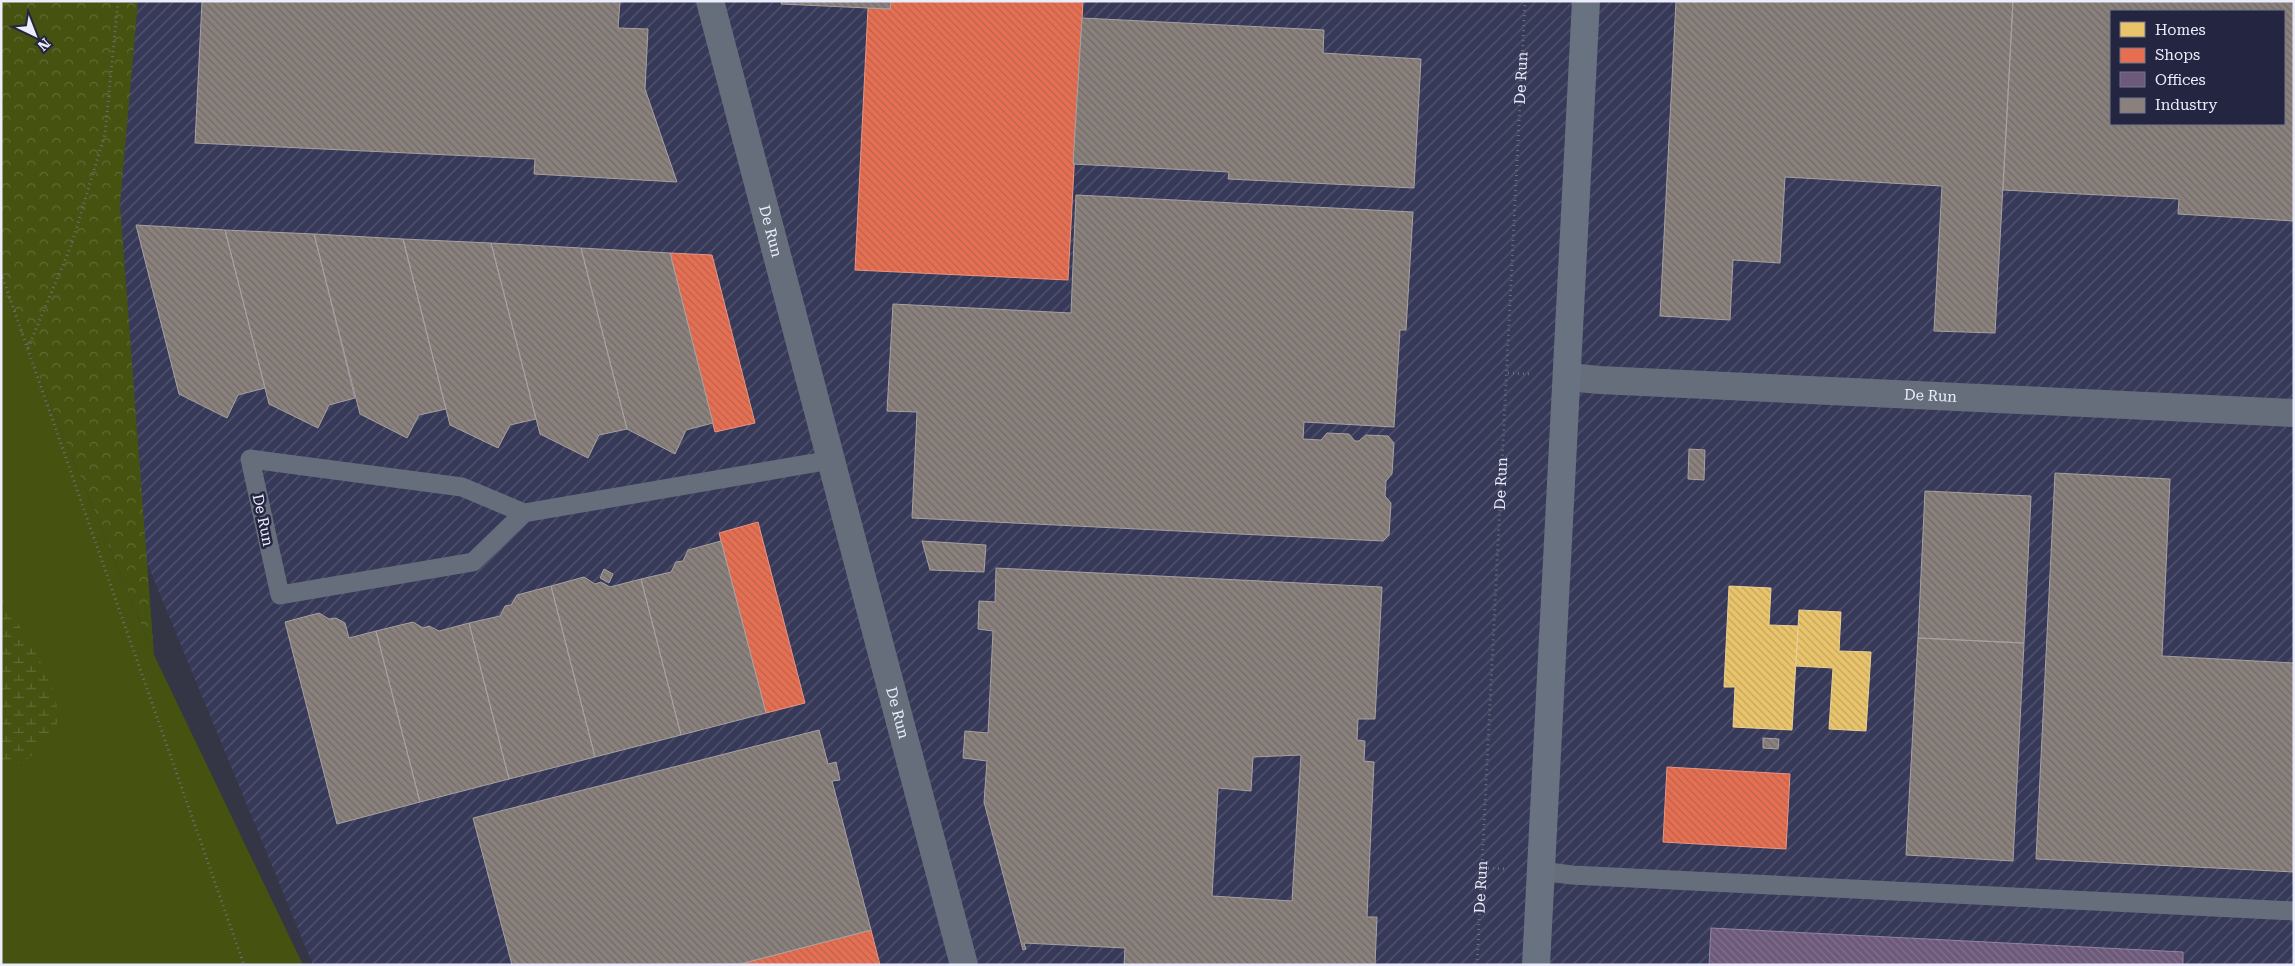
<svg xmlns="http://www.w3.org/2000/svg" width="2295" height="966" font-family="'Roboto Serif',serif">
<style>
.industrial{fill:url(#industrial-furrows);fill-rule:evenodd}
.green{fill:#455210}
.forest{fill:url(#forest-crowns)}
.wetland{fill:url(#wetland-marsh)}
.homes{fill:url(#homes-back-hatch);stroke:#ead096}
.shops{fill:url(#shops-back-hatch);stroke:#e89584}
.offices{fill:url(#offices-back-hatch);stroke:#9385a1}
.industry{fill:url(#industry-back-hatch);stroke:#a7a1a2;fill-rule:evenodd}
.lines{fill:none;stroke-linecap:round;stroke-linejoin:round}
.path{stroke:#6b6f7c;stroke-width:3;stroke-dasharray:1 4;stroke-linecap:butt}
.lane{stroke:#666e7c;stroke-width:19}
.street{stroke:#666e7c;stroke-width:28}
.secondary{stroke:#687281;stroke-width:28}
.labels{text-anchor:middle;stroke-width:5;stroke-linejoin:round;paint-order:stroke}
.street-label{font-size:15px;fill:#ebedfc;stroke:#242641}
</style>
<defs>
<pattern id="industrial-furrows" width="10" height="10" patternUnits="userSpaceOnUse" patternTransform="scale(1.25)"><rect width="10" height="10" fill="#373958"/><path d="M-1 1l2-2M0 10L10 0M9 11l2-2" fill="none" stroke="#545671"/></pattern>
<pattern id="forest-crowns" width="20" height="18" patternUnits="userSpaceOnUse" patternTransform="scale(1.25)"><rect width="20" height="18" fill="#455210"/><path d="M2 6a3 3 0 1 1 6 0M12 15a3 3 0 1 1 6 0" fill="none" stroke="#606b34"/></pattern>
<pattern id="wetland-marsh" width="20" height="14" patternUnits="userSpaceOnUse" patternTransform="scale(1.25)"><rect width="20" height="14" fill="#455210"/><path d="M1 5h8M5 5V1M11 12h8M15 12V8" fill="none" stroke="#606b34"/></pattern>
<pattern id="homes-back-hatch" width="6" height="6" patternUnits="userSpaceOnUse" patternTransform="scale(1.25)"><rect width="6" height="6" fill="#e9c46a"/><path d="M-1 5l2 2M0 0l6 6M5-1l2 2" fill="none" stroke="#c0a562"/></pattern>
<pattern id="shops-back-hatch" width="6" height="6" patternUnits="userSpaceOnUse" patternTransform="scale(1.25)"><rect width="6" height="6" fill="#e76f51"/><path d="M-1 5l2 2M0 0l6 6M5-1l2 2" fill="none" stroke="#b76350"/></pattern>
<pattern id="offices-back-hatch" width="6" height="6" patternUnits="userSpaceOnUse" patternTransform="scale(1.25)"><rect width="6" height="6" fill="#6d597a"/><path d="M-1 5l2 2M0 0l6 6M5-1l2 2" fill="none" stroke="#82718e"/></pattern>
<pattern id="industry-back-hatch" width="6" height="6" patternUnits="userSpaceOnUse" patternTransform="scale(1.25)"><rect width="6" height="6" fill="#8a817c"/><path d="M-1 5l2 2M0 0l6 6M5-1l2 2" fill="none" stroke="#6f6a69"/></pattern>
</defs>
<rect width="100%" height="100%" fill="#353645"/>
<path class="industrial" d="M90,1H2294V965H313L51,330ZM2111,11H2284V124H2111Z"/>
<path class="green" d="M1,284L154,655L303,965H1Z"/>
<path class="forest" d="M1,1H138L120,204L154,655L1,284Z"/>
<path class="wetland" d="M1,597C19,626 67,692 56,726C54,730 50,735 47,739C36,756 23,763 4,768L1,767Z"/>
<path class="homes" d="M1729,586L1771,588L1769,625L1798,626L1792,730L1733,727L1735,687H1724Z
M1799,610L1841,612L1839,651L1871,652L1866,731L1829,729L1833,668L1796,666Z"/>
<path class="shops" d="M891,1H1083L1068,280L855,270L868,8L890,9Z
M670,253L712,255L755,423L715,432Z
M758,522L805,703L766,713L719,533Z
M1667,767L1790,774L1786,849L1663,842Z
M871,930L880,965L740,964Z"/>
<path class="offices" d="M1711,928L2183,952V965H1709Z"/>
<path class="industry" d="M202,1H620L618,28L648,29L645,89L677,182L534,174L535,159L195,143Z
M782,1H891L890,9L781,4Z
M1676,1H2013L1995,333L1934,331L1942,186L1785,177L1780,263L1733,260L1730,320L1660,316Z
M2013,1H2294V221L2178,214L2179,199L2003,190ZM2111,11H2284V124H2111Z
M1082,18L1324,30L1323,53L1421,59L1414,188L1228,179L1229,172L1073,164Z
M1076,195L1413,212L1406,330H1400L1394,427L1304,422L1303,439L1321,440L1327,433L1349,434L1355,441H1359L1366,435L1388,436L1394,443L1392,474L1386,481L1385,496L1391,503L1389,535L1383,541L912,518L917,412L887,411L893,304L1071,313Z
M136,225L225,230L265,388L238,395L227,418L179,394Z
M225,230L314,234L355,398L329,405L318,428L269,404Z
M314,234L403,239L446,409L419,415L407,438L360,414Z
M403,239L491,243L536,419L510,425L498,448L450,425Z
M491,243L581,248L627,429L599,435L588,458L540,434Z
M581,248L670,253L713,423L686,430L675,454L627,429Z
M1689,449L1705,450L1704,480L1688,479Z
M2055,473L2170,479L2162,656L2294,663V872L2036,859Z
M1925,491L2031,496L2024,643L1918,638Z
M721,541L766,713L681,735L641,579L671,572L676,562L683,561L688,550Z
M922,541L986,545L984,572L930,570Z
M996,568L1382,587L1375,719H1358L1357,740L1365,741L1364,761L1374,762L1367,917H1377L1375,965H1124L1125,948L1024,943L1026,949L1023,950L984,802L987,761L963,758L965,731L988,733L993,631L978,629L979,601L995,602ZM1301,755L1292,901L1212,896L1218,788L1251,791L1253,757Z
M604,569L613,574L609,583L600,578Z
M584,577L595,584L601,582L610,587L641,579L681,735L595,757L551,586Z
M551,586L595,757L509,779L469,623L500,616L505,606L511,605L517,595Z
M319,613L329,619L336,618L345,623L349,638L376,631L420,802L337,824L285,622Z
M413,622L423,628L429,626L439,631L469,623L509,779L420,802L376,631Z
M1918,638L2024,643L2013,861L1906,855Z
M819,730L828,764L836,762L840,780L832,781L871,930L740,964L512,965L473,818Z
M1763,738L1779,739L1778,749L1763,748Z"/>
<g class="lines">
<g class="path">
<path d="M1,273L244,965"/>
<path d="M28,348L71,246L105,134L118,1"/>
<path d="M1508,373L1532,374"/>
<path d="M1483,868L1508,869"/>
<path id="s1" d="M1477,965L1525,1"/>
</g>
<path class="lane" d="M250,459L462,487L524,513L473,562L280,595Z
M524,513L831,460
M1541,871L1572,875L2294,911"/>
<g class="street">
<path id="s2" d="M710,1L964,965"/>
<path id="s3" d="M1567,377L1600,380L2294,413"/>
</g>
<path class="secondary" d="M1536,965L1586,1"/>
</g>
<g class="labels">
<g class="street-label">
<text dy="5" stroke="none"><textPath href="#s1" startOffset="888">De Run</textPath></text>
<text dy="5" stroke="none"><textPath href="#s2" startOffset="238">De Run</textPath></text>
<text dy="5" stroke="none"><textPath href="#s3" startOffset="364">De Run</textPath></text>
<text dy="5" stroke="none"><textPath href="#s1" startOffset="482">De Run</textPath></text>
<text transform="translate(263 520) rotate(78)" y="5">De Run</text>
<text dy="5" stroke="none"><textPath href="#s2" startOffset="736">De Run</textPath></text>
<text dy="5" stroke="none"><textPath href="#s1" startOffset="78">De Run</textPath></text>
</g>
</g>
<rect width="2295" height="966" fill="none" stroke="#ebedfc" stroke-width="5"/>
<rect x="2110" y="10" width="175" height="115" fill="#242641" stroke="#74768c"/>
<rect x="2120" y="22" width="25" height="15" fill="#e9c46a" stroke="#74768c"/>
<text x="2155" y="35" font-size="15" fill="#ebedfc">Homes</text>
<rect x="2120" y="48" width="25" height="15" fill="#e76f51" stroke="#74768c"/>
<text x="2155" y="60" font-size="15" fill="#ebedfc">Shops</text>
<rect x="2120" y="72" width="25" height="15" fill="#6d597a" stroke="#74768c"/>
<text x="2155" y="85" font-size="15" fill="#ebedfc">Offices</text>
<rect x="2120" y="98" width="25" height="15" fill="#8a817c" stroke="#74768c"/>
<text x="2155" y="110" font-size="15" fill="#ebedfc">Industry</text>
<g transform="translate(35 35) rotate(137)" stroke="#242641" stroke-width="4" paint-order="stroke">
<path d="M0-4L9 19L0 12L-9 19Z" fill="#ebedfc"/>
<text y="-8" font-size="14" font-weight="bold" text-anchor="middle" fill="#ebedfc">N</text>
</g>
</svg>
